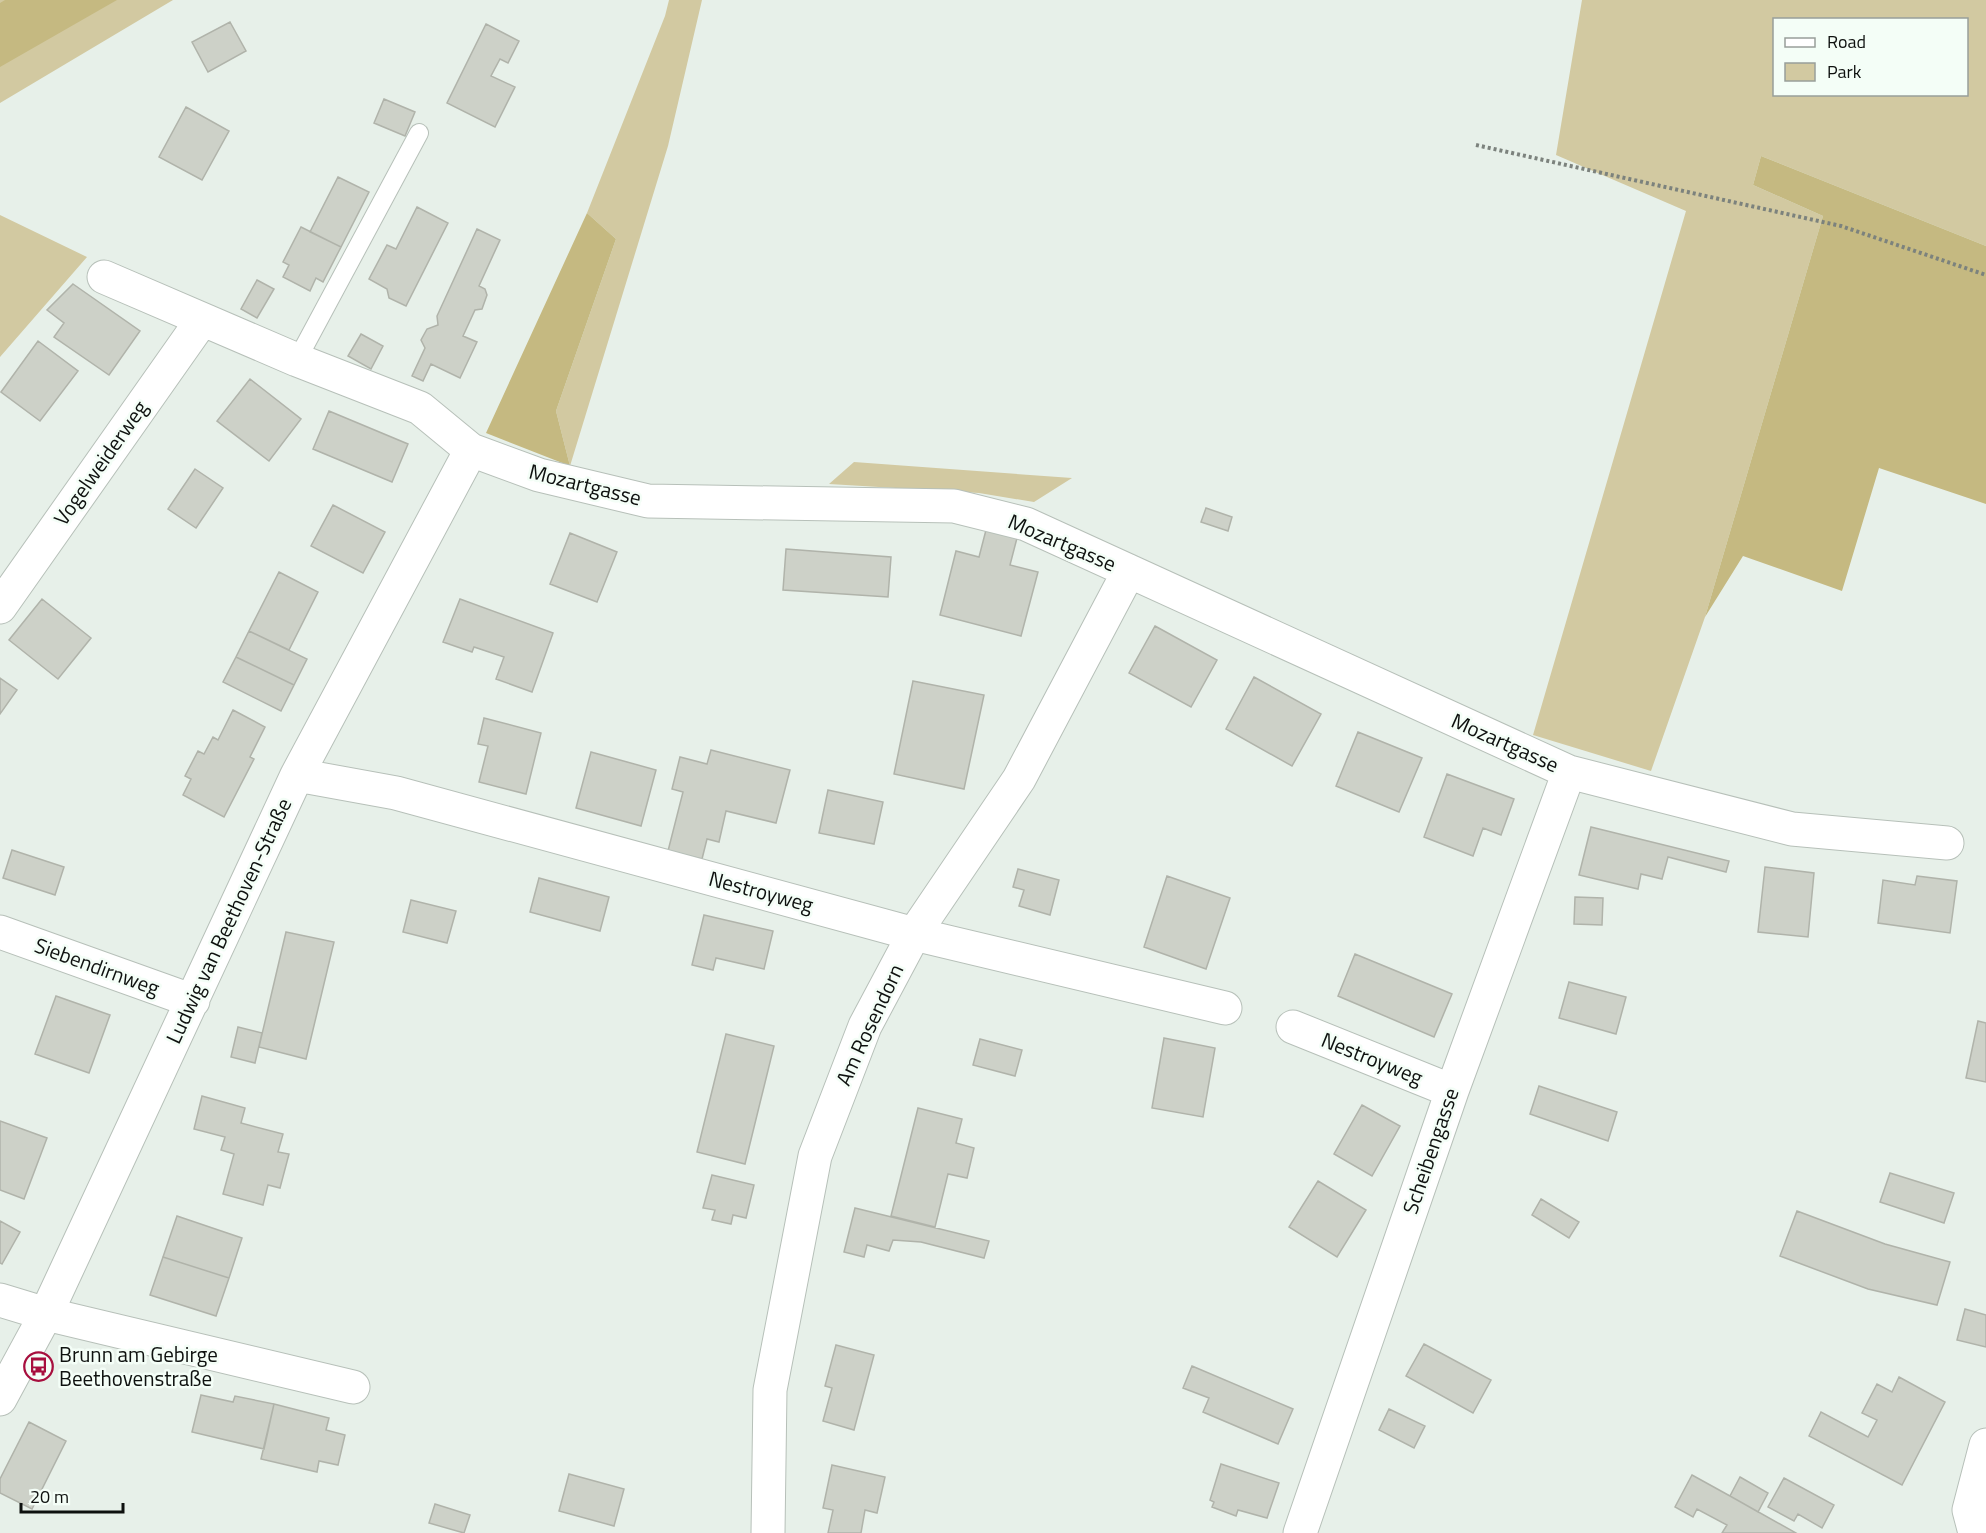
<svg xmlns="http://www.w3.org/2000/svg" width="1986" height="1533" font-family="'Titillium Web',sans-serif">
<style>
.green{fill:#d2c9a1;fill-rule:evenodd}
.forest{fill:#c5b981}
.building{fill:#cdd1c8;stroke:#b0b3aa;stroke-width:1.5}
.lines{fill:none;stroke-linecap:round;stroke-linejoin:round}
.lane-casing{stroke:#b7c0b9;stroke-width:20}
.street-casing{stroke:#b7c0b9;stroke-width:35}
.path{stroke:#7c827d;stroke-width:4;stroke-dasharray:3 3;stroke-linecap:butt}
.lane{stroke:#fff;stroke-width:18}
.street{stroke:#fff;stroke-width:33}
.labels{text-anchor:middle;stroke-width:5;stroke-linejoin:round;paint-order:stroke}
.street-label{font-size:21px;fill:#0e110f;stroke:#f4fef7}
.poi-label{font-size:21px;fill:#0e110f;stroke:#f4fef7;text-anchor:start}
</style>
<rect width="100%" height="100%" fill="#e7f0e9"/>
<path class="green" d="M0,0H173L0,103Z
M669,0H702L668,146L570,466L556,411L616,239L587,213L665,16Z
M1582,0H1986V246L1761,156L1753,185L1823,216L1705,617L1651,771L1533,735L1686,211L1556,155ZM1774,20H1966V94H1774Z
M0,215L87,257L0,357Z
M854,462L1072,478L1034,502L979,493L829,484Z"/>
<path class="forest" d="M5,0H117L0,67V3Z
M1761,156L1986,246V504L1879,468L1842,591L1743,556L1705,617L1823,216L1753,185Z
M587,213L616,239L556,411L570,466L486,433Z"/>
<path class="building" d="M230,22L246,51L208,72L192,42Z
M486,24L519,41L508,63L500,59L491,76L515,87L495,127L447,103Z
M384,99L415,112L405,136L374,123Z
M186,107L229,131L202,180L159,157Z
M338,177L369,192L341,247L310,232Z
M417,207L448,223L406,306L389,298L387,289L369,279L387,245L396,249Z
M301,227L341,247L323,282L316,278L310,291L283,277L289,265L283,262Z
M477,229L500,240L479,286L485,289L487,295L482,309L475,310L463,336L477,342L460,378L431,364L423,381L412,376L425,348L421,340L427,329L438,325L437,316Z
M257,280L274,289L257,318L241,309Z
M73,284L140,331L109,375L54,337L64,323L47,310Z
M361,334L383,346L371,369L348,356Z
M38,341L78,371L40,421L1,392Z
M250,379L301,419L269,461L217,421Z
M329,411L408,444L392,482L313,449Z
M195,469L223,488L196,528L168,509Z
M333,505L385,532L363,573L311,546Z
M1206,508L1232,517L1228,531L1201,522Z
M986,530L1017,538L1010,565L1038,572L1021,636L940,615L956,551L979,557Z
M570,533L617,552L597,602L550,584Z
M786,549L891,557L888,597L783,590Z
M279,572L318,592L289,650L249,631Z
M42,599L91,638L58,679L9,640Z
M460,599L553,633L532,692L496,679L504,657L474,647L472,652L443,642Z
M1155,626L1217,660L1191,707L1129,673Z
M249,631L307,659L294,685L236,657Z
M236,657L294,685L281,711L223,682Z
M1254,677L1321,714L1292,766L1226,729Z
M0,678L17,690L0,714Z
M913,681L984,695L964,789L894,774Z
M233,710L265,727L250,757L254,759L224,817L183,795L191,779L185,776L198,751L204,754L213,737L218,740Z
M484,718L541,733L526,794L479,782L488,746L478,744Z
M1358,732L1422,758L1399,812L1336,786Z
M711,750L790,770L776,823L726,811L719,842L707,839L702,859L668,851L683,792L672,789L680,757L707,764Z
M591,752L656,770L641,826L576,808Z
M1447,774L1514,799L1501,835L1483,828L1473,856L1424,837Z
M828,790L883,802L874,844L819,833Z
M1591,827L1729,861L1726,872L1668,857L1662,879L1641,874L1638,889L1579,875Z
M12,850L64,867L55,895L3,878Z
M1765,867L1814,873L1808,937L1758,932Z
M1018,869L1059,880L1050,915L1019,906L1024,890L1013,887Z
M1167,876L1230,898L1206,969L1144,947Z
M1917,876L1957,881L1950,933L1878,923L1883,880L1915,885Z
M539,878L609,897L600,931L530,912Z
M1575,897L1603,898L1602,925L1574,924Z
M411,900L456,911L447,943L403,932Z
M704,915L773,931L764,969L716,958L713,970L692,965Z
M286,932L334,942L306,1059L259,1047Z
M1355,954L1452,994L1434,1037L1338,996Z
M1569,982L1626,997L1616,1034L1559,1018Z
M56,996L110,1015L89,1073L35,1054Z
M1978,1021L1986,1023V1082L1966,1078Z
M238,1027L262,1033L255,1063L231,1057Z
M726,1034L774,1046L745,1164L697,1152Z
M1164,1038L1215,1048L1203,1117L1152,1108Z
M980,1039L1022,1050L1015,1076L973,1065Z
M1539,1086L1617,1112L1608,1141L1530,1114Z
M202,1096L245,1108L241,1123L283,1134L278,1152L289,1154L280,1188L268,1185L263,1205L223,1194L234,1154L221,1150L225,1137L194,1129Z
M1362,1105L1400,1126L1372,1176L1334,1154Z
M918,1108L962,1119L956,1143L974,1148L967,1178L948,1174L935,1227L891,1216Z
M0,1121L47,1138L24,1199L0,1190Z
M1890,1173L1954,1193L1944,1223L1880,1202Z
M712,1175L754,1185L746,1218L733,1215L731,1224L712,1220L715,1210L703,1208Z
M1318,1181L1366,1210L1337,1257L1289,1227Z
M1541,1199L1579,1222L1569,1238L1532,1215Z
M855,1208L989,1241L984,1258L921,1242L893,1240L889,1251L867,1245L864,1257L844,1252Z
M1797,1211L1885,1244L1950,1262L1937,1305L1868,1289L1780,1256Z
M177,1216L242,1238L229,1278L163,1257Z
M0,1221L20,1232L2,1264L0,1263Z
M163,1257L229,1278L216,1316L150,1295Z
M1965,1309L1986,1315V1347L1957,1340Z
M1424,1344L1491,1380L1473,1413L1406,1376Z
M836,1345L874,1355L854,1430L823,1421L832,1388L825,1386Z
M1192,1366L1293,1409L1278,1444L1203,1412L1209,1398L1183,1388Z
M1899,1377L1945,1402L1902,1485L1809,1436L1821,1412L1868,1437L1877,1420L1862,1413L1877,1384L1892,1392Z
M201,1395L233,1402L235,1396L274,1404L264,1449L192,1432Z
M274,1404L329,1418L326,1430L345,1435L338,1465L319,1461L317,1472L261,1459Z
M1389,1409L1425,1426L1414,1448L1379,1430Z
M29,1422L66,1441L32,1509L0,1493V1479Z
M1221,1464L1279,1483L1267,1518L1238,1510L1236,1516L1212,1507L1214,1502L1210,1500Z
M832,1465L885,1477L877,1513L865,1510L861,1533H828L833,1510L823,1508Z
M569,1474L624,1489L614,1526L559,1511Z
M1692,1475L1730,1496L1796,1533H1722L1727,1525L1697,1509L1693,1517L1675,1507Z
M1740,1477L1768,1493L1758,1512L1730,1496Z
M1784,1478L1834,1505L1822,1528L1798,1514L1794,1521L1768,1507Z
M435,1504L470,1515L464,1533L429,1523Z"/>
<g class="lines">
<defs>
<path id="lane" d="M297,360L419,133"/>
<path id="street" d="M104,277L297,360L420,408L471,450L539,475L648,501L954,506L1026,524L1569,772L1792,829L1947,843
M0,607L202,320
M297,775L396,793L914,934L1225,1008
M0,932L193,1001
M1293,1027L1452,1091
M0,1300L46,1314L353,1387
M0,1399L46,1314L297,775L471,450
M768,1533L770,1390L815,1156L865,1026L914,934L1019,779L1129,571
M1300,1533L1452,1091L1569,772
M1975,1533L1969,1510L1986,1445"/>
</defs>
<use href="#lane" class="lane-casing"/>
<use href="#street" class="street-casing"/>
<path class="path" d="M1476,145L1841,226L1986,275"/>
<use href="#lane" class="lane"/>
<use href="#street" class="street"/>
</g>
<defs>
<symbol id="bus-ring" viewBox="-11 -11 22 22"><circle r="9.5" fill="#f4fef7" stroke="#a70f3e" stroke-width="1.5"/><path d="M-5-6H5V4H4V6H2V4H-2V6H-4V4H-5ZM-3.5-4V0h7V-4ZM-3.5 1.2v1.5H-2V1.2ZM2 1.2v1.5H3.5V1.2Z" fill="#a70f3e"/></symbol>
</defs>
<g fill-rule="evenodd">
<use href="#bus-ring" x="22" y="1350" width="33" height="33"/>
</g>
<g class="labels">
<g class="street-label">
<text transform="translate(101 463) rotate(-55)" y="7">Vogelweiderweg</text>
<text transform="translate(585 485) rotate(14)" y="7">Mozartgasse</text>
<text transform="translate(1062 543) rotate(23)" y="7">Mozartgasse</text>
<text transform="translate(1505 743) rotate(24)" y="7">Mozartgasse</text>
<text transform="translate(761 892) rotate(15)" y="7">Nestroyweg</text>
<text transform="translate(229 921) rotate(-65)" y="7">Ludwig van Beethoven-Straße</text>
<text transform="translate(97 967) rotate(20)" y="7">Siebendirnweg</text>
<text transform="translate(870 1025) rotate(-65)" y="7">Am Rosendorn</text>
<text transform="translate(1372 1059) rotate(22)" y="7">Nestroyweg</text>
<text transform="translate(1431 1151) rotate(-71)" y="7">Scheibengasse</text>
</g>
<g class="poi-label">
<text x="59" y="1362">Brunn am Gebirge<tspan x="59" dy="24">Beethovenstraße</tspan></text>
</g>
</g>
<rect x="1773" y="18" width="195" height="78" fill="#f4fef7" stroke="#989f9a" stroke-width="1.5"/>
<rect x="1785" y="38" width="30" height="9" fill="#ffffff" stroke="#989f9a" stroke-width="1.5"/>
<text x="1827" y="48" font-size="18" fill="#0e110f">Road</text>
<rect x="1785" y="63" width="30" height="18" fill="#d2c9a1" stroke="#989f9a" stroke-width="1.5"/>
<text x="1827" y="78" font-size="18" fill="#0e110f">Park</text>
<path d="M21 1503v9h102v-9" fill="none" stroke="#0e110f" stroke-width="3"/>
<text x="30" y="1503" font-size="18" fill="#0e110f" stroke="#f4fef7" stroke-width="4.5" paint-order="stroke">20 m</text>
</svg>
